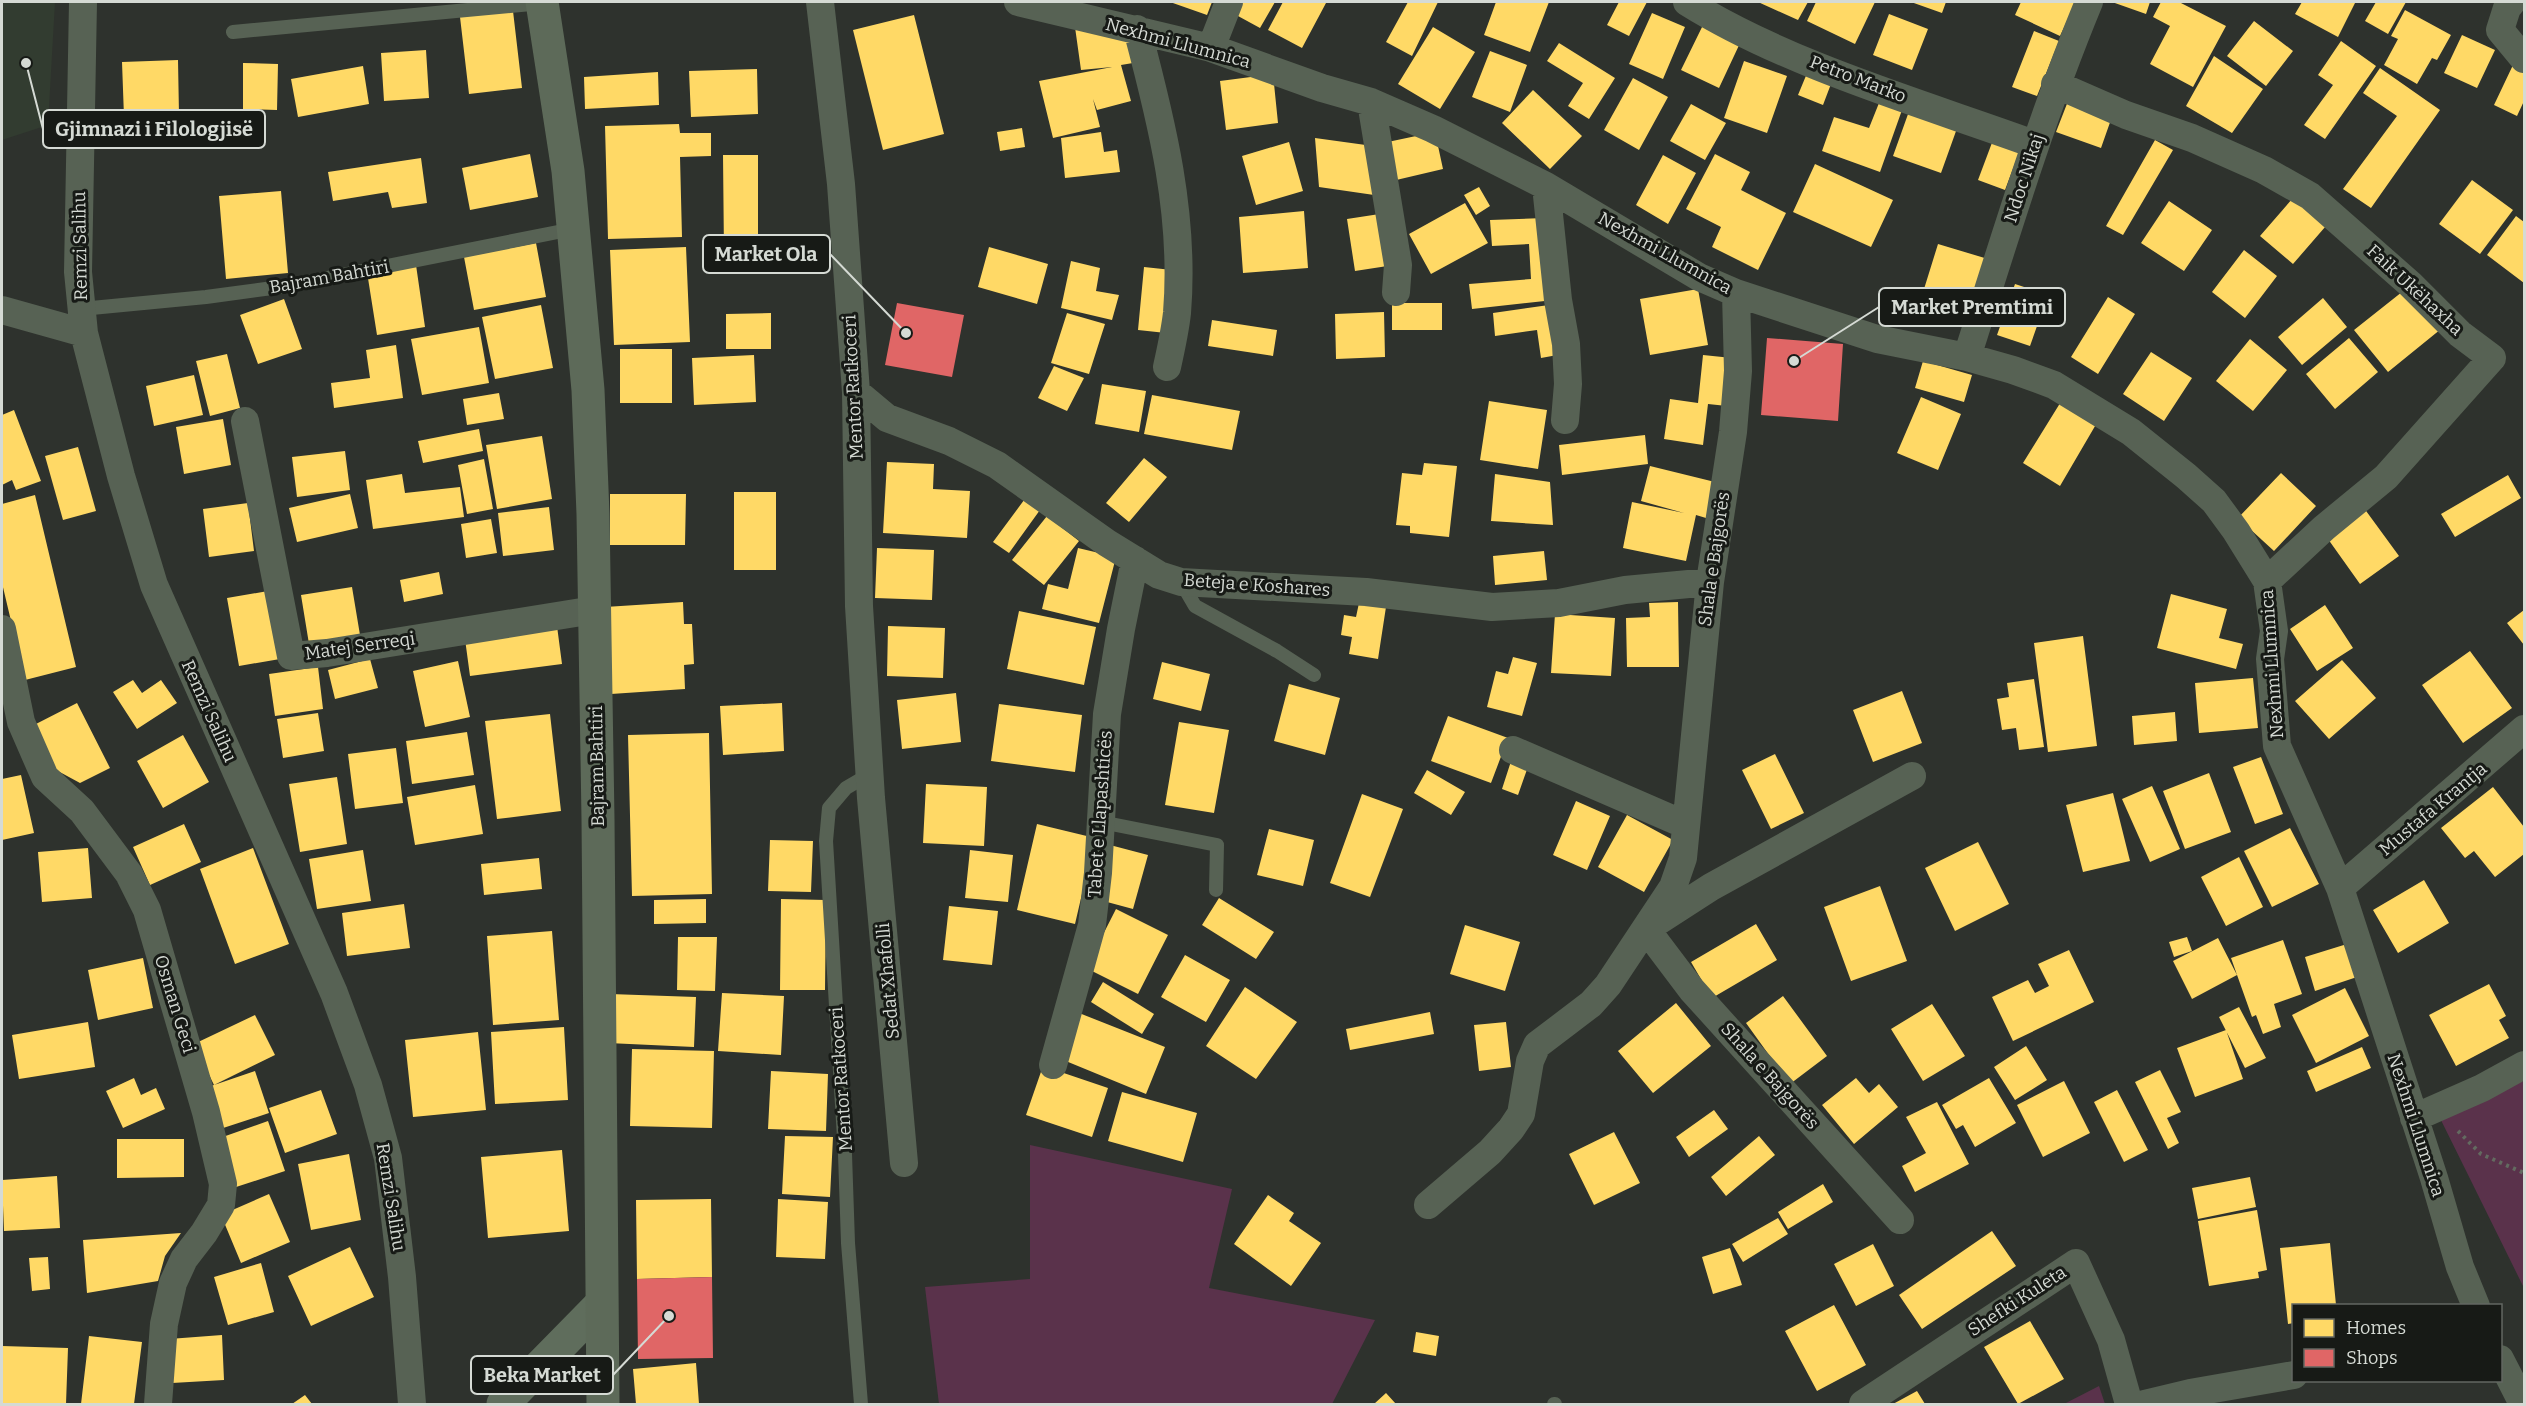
<svg xmlns="http://www.w3.org/2000/svg" width="2526" height="1406" font-family="Bitter,serif">
<style>
.built{fill:#323c30}
.green{fill:#5a324b}
.homes{fill:#ffd966}
.shops{fill:#e06666}
.lines{fill:none;stroke-linecap:round;stroke-linejoin:round}
.path{stroke:#636a60;stroke-width:4;stroke-dasharray:3 4.5;stroke-linecap:butt}
.lane{stroke:#576254;stroke-width:14}
.street{stroke:#576254;stroke-width:28}
.secondary{stroke:#5f6d5c;stroke-width:33}
.primary{stroke:#5d6a59;stroke-width:33}
.labels{text-anchor:middle;stroke-width:6;stroke-linejoin:round;paint-order:stroke}
.street-label{font-size:18px;fill:#d5dad4;stroke:#171a16}
.leader{fill:none;stroke:#d5dad4;stroke-width:2}
.callout-dot{fill:#d5dad4;stroke:#171a16;stroke-width:2}
.callout{fill:#171a16;stroke:#d5dad4;stroke-width:2}
.callout-label{font-size:20px;text-anchor:middle;font-weight:bold;fill:#d5dad4}
</style>
<rect width="100%" height="100%" fill="#2e322d"/>
<path class="built" d="M2,2H55L48,125L2,140Z"/>
<path class="green" d="M2524,1081V1288L2435,1108Z
M1030,1145L1232,1189L1209,1288L1375,1320L1332,1404H939L925,1287L1030,1279Z
M2099,1386L2105,1404H2064Z"/>
<path class="homes" d="M1170,2H1212L1207,15Z
M1231,2H1275L1260,28L1227,10Z
M1283,2L1326,3L1302,48L1268,30Z
M1408,2H1438L1412,56L1386,42Z
M1496,2H1549L1530,52L1484,35Z
M1619,2H1647L1629,36L1607,25Z
M1758,2H1808L1798,20Z
M1816,2H1875L1855,44L1807,21Z
M1911,2H1946L1942,13Z
M2021,2H2076L2060,36L2015,15Z
M2112,2H2150L2146,14Z
M2161,2H2179L2226,26L2193,87L2150,64L2170,26L2153,17Z
M2302,2H2352L2355,3L2338,37L2295,14Z
M2376,2H2406L2388,34L2365,21Z
M2405,10L2451,35L2437,60L2432,58L2417,84L2384,65L2398,39L2391,36Z
M513,11L522,88L469,94L460,17Z
M1652,13L1685,27L1663,79L1629,64Z
M1889,14L1928,29L1912,70L1873,55Z
M914,15L944,134L883,150L853,30Z
M1074,20L1134,30L1139,62L1121,65L1131,101L1097,110L1093,99L1100,127L1053,138L1039,81L1112,67L1081,70Z
M2254,21L2293,51L2266,86L2227,56Z
M1704,23L1741,41L1719,88L1681,70Z
M1433,27L1475,52L1440,109L1398,84Z
M2034,31L2059,41L2037,96L2012,87Z
M2462,35L2495,50L2477,88L2444,73Z
M2341,41L2376,66L2325,139L2304,125L2333,85L2318,75Z
M1559,43L1615,78L1589,119L1568,106L1583,83L1547,61Z
M426,50L429,98L384,101L381,53Z
M1490,51L1527,65L1510,112L1472,97Z
M2214,56L2263,89L2232,133L2186,106Z
M178,60L179,115L124,117L122,62Z
M1744,61L1787,76L1767,133L1724,118Z
M243,63L278,64L277,110L243,109Z
M2513,65L2524,71V101L2517,116L2494,105Z
M363,66L369,104L298,117L291,79Z
M1810,66L1834,76L1823,105L1798,95Z
M2380,68L2440,110L2371,208L2343,189L2397,116L2363,93Z
M757,69L758,114L691,117L689,71Z
M658,72L659,105L585,109L584,77Z
M1273,74L1278,123L1226,130L1220,81Z
M1633,78L1668,97L1639,150L1604,130Z
M1533,90L1582,136L1550,169L1502,123Z
M2070,96L2114,111L2101,148L2056,132Z
M1879,103L1902,110L1880,172L1822,151L1834,117L1869,128Z
M1912,103L1960,120L1941,173L1893,156Z
M1691,104L1726,123L1705,160L1670,141Z
M679,124L680,133H711V156L680,157L682,237L608,239L605,126Z
M1022,128L1025,147L1000,151L997,132Z
M1101,132L1104,152L1117,150L1120,172L1065,178L1061,138Z
M1435,132L1443,169L1392,181L1383,143Z
M1996,132L2023,142L2005,190L1978,180Z
M1315,138L1373,146L1381,196L1319,187Z
M2155,140L2173,150L2123,235L2106,226Z
M1289,142L1303,191L1256,205L1242,156Z
M530,154L538,197L470,210L462,168Z
M1715,154L1750,172L1741,190L1786,213L1758,270L1712,247L1721,227L1686,209Z
M723,155H758V255H724Z
M1663,155L1696,173L1668,224L1636,205Z
M421,158L427,203L392,208L388,192L333,201L328,172Z
M1815,164L1893,200L1871,247L1793,212Z
M2472,180L2513,210L2480,254L2439,224Z
M1479,187L1490,206L1476,215L1464,195Z
M281,191L288,273L226,279L219,196Z
M2299,191L2332,219L2293,264L2260,236Z
M2169,201L2212,230L2184,271L2141,243Z
M1465,203L1488,243L1431,274L1409,234Z
M1304,211L1308,268L1243,273L1239,217Z
M1386,213L1394,265L1355,271L1347,219Z
M2516,216L2524,222V283L2487,255Z
M1545,218L1554,300L1472,309L1469,284L1531,279L1529,244L1492,246L1490,220Z
M536,243L546,297L474,310L464,257Z
M1938,244L1988,259L1970,319L1949,313L1945,327L1915,318Z
M686,247L690,342L614,345L610,250Z
M989,247L1048,264L1037,304L978,287Z
M2244,250L2277,276L2245,318L2212,292Z
M1071,261L1100,268L1096,291L1119,295L1112,320L1061,308Z
M416,265L425,327L377,335L367,272Z
M1144,267L1172,270L1166,333L1138,330Z
M2015,284L2048,295L2030,346L1997,335Z
M2407,288L2441,329L2388,372L2354,330Z
M1698,289L1708,345L1650,355L1640,299Z
M2108,297L2135,314L2098,374L2071,357Z
M2323,298L2347,327L2302,365L2278,337Z
M284,299L302,349L258,364L240,315Z
M1392,303H1442V330H1392Z
M1556,304L1563,354L1541,358L1537,330L1495,336L1493,313Z
M541,305L553,368L495,379L482,317Z
M1384,312L1385,357L1336,359L1335,314Z
M771,313V349H726V314Z
M1067,313L1105,324L1089,374L1051,363Z
M1212,320L1277,330L1273,356L1208,346Z
M479,327L489,383L422,395L411,339Z
M2349,338L2378,372L2335,409L2306,374Z
M2250,339L2287,370L2253,411L2216,381Z
M396,345L403,398L334,408L331,383L370,378L366,350Z
M620,349H672V403H620Z
M2151,352L2192,378L2164,421L2123,394Z
M227,354L240,408L210,416L196,361Z
M754,355L756,402L694,405L692,358Z
M1703,355L1732,358L1727,406L1708,404L1703,445L1664,439L1670,399L1698,403Z
M1923,361L1972,375L1964,402L1915,388Z
M1054,366L1084,378L1067,411L1038,398Z
M194,375L203,415L154,426L146,386Z
M1102,384L1146,391L1139,432L1095,424Z
M499,393L504,419L467,425L463,399Z
M1152,395L1240,411L1232,450L1144,434Z
M1921,397L1961,414L1938,470L1897,453Z
M2062,400L2098,421L2060,486L2023,463Z
M1489,401L1547,410L1538,469L1480,460Z
M14,410L41,481L16,490L12,480L2,485V415Z
M223,419L231,465L184,474L176,427Z
M479,429L483,451L423,463L418,441Z
M1645,435L1648,464L1562,475L1559,445Z
M542,436L552,499L497,509L486,445Z
M78,447L96,511L63,520L45,456Z
M345,451L350,490L297,497L292,457Z
M1144,458L1167,477L1129,522L1106,503Z
M484,459L493,509L467,514L458,465Z
M887,462L934,464L933,489L970,491L967,538L883,533Z
M1424,463L1457,466L1449,537L1410,533V526L1396,525L1402,473L1422,475Z
M1650,466L1715,482L1706,518L1696,515L1686,561L1623,548L1632,502L1684,513L1641,501Z
M2281,473L2316,506L2274,551L2238,518Z
M402,474L405,493L460,487L464,517L373,529L366,480Z
M1495,474L1550,482L1553,525L1491,521Z
M2508,475L2521,498L2455,537L2441,514Z
M734,492H776V570H734Z
M1030,492L1045,503L1009,553L993,542Z
M350,494L358,528L297,542L289,508Z
M610,494H686L685,545H610Z
M35,495L76,667L25,680L2,583V504Z
M248,503L254,551L209,557L203,509Z
M2361,504L2399,556L2360,584L2323,532Z
M549,507L554,550L503,556L498,513Z
M1047,516L1079,541L1044,585L1012,560Z
M491,519L497,553L466,558L461,524Z
M877,548L934,550L932,600L875,598Z
M1078,548L1116,557L1099,623L1042,609L1048,584L1068,589Z
M1544,551L1547,580L1495,585L1493,556Z
M439,572L443,594L404,602L400,580Z
M352,587L360,635L309,644L301,595Z
M268,591L280,659L239,666L227,598Z
M2171,594L2227,609L2219,638L2243,644L2236,669L2157,648Z
M683,602L684,624H692L694,664L684,665L685,689L611,694L605,607Z
M1678,602L1679,667H1627L1626,618L1650,617L1649,603Z
M1359,603L1386,607L1378,659L1349,654L1352,637L1341,635L1344,615L1356,617Z
M2325,605L2353,648L2317,671L2290,629Z
M2524,610V645L2507,623Z
M1019,611L1096,627L1084,685L1007,669Z
M1555,614L1615,618L1611,676L1551,673Z
M557,626L562,664L470,676L465,639Z
M888,626L945,628L943,678L887,676Z
M2083,636L2097,746L2048,752L2034,643Z
M2470,651L2512,708L2463,743L2422,685Z
M1513,657L1537,663L1522,716L1487,707L1496,671L1508,674Z
M370,659L378,688L335,699L328,670Z
M2342,660L2376,698L2329,739L2295,701Z
M458,661L470,717L425,727L413,671Z
M1162,662L1210,674L1201,711L1153,699Z
M318,667L323,709L275,716L269,674Z
M2253,678L2258,728L2199,733L2195,683Z
M2034,679L2044,747L2019,750L2016,728L2002,730L1997,699L2009,697L2007,683Z
M133,680L142,693L161,680L177,703L137,729L113,692Z
M1289,684L1340,698L1325,755L1274,741Z
M1902,691L1922,743L1873,762L1853,710Z
M956,693L961,742L902,749L897,700Z
M77,703L110,768L80,783L56,770L34,725Z
M782,703L784,751L723,755L720,706Z
M999,704L1082,715L1075,772L991,761Z
M2175,712L2177,741L2134,745L2132,716Z
M318,713L324,751L283,758L277,719Z
M550,714L561,811L497,819L485,721Z
M1448,716L1508,738L1491,783L1431,761Z
M1179,722L1229,730L1214,813L1165,805Z
M467,732L474,775L412,784L406,741Z
M709,733L712,894L632,896L628,735Z
M183,735L209,782L163,808L137,761Z
M396,748L403,803L355,809L348,754Z
M1775,754L1804,813L1771,829L1742,770Z
M1513,755L1530,761L1518,795L1502,789Z
M2261,757L2283,814L2255,824L2233,767Z
M1427,770L1465,792L1451,815L1414,793Z
M2209,773L2231,832L2185,849L2163,791Z
M21,775L34,833L2,840V779Z
M337,777L347,844L300,852L289,784Z
M926,784L987,787L984,846L923,843Z
M475,785L483,834L415,845L407,797Z
M2152,786L2180,849L2150,862L2122,799Z
M2493,787L2524,827V854L2495,877L2474,851L2465,858L2441,828Z
M2113,793L2130,861L2083,872L2066,805Z
M1362,794L1403,809L1370,897L1330,883Z
M1576,801L1610,816L1587,870L1553,855Z
M1627,815L1673,840L1644,892L1598,867Z
M184,824L201,862L150,885L133,847Z
M1037,824L1095,838L1075,924L1017,910Z
M2290,828L2319,884L2272,907L2244,851Z
M1269,829L1314,840L1303,886L1257,875Z
M770,840L813,841L811,892L768,891Z
M1978,842L2009,904L1955,931L1925,868Z
M1110,845L1148,855L1133,909L1096,899Z
M88,848L92,898L42,902L38,852Z
M253,848L289,944L235,964L200,869Z
M363,850L371,901L317,909L309,859Z
M970,850L1013,855L1008,902L965,898Z
M2239,857L2263,907L2226,926L2201,877Z
M539,858L542,889L484,895L481,864Z
M2424,880L2449,923L2398,953L2373,910Z
M1880,886L1907,961L1851,981L1824,907Z
M1219,898L1274,932L1256,959L1202,925Z
M706,899V923L654,924V900Z
M781,899L826,900L825,990H780Z
M404,904L410,948L347,956L342,913Z
M949,906L998,911L992,965L943,960Z
M1116,909L1168,935L1138,994L1086,968Z
M1756,924L1777,960L1712,998L1691,962Z
M1465,925L1520,942L1505,991L1450,974Z
M552,931L559,1020L493,1025L487,936Z
M678,937H717L715,991L677,990Z
M2187,937L2192,951L2174,957L2169,942Z
M2218,938L2237,975L2192,999L2173,961Z
M2283,940L2302,994L2274,1004L2281,1027L2263,1034L2256,1015L2252,1017L2231,958Z
M2347,944L2357,977L2315,991L2305,957Z
M2069,950L2094,1002L2013,1041L1992,997L2028,980L2035,993L2049,986L2038,964Z
M1185,955L1230,980L1206,1022L1161,997Z
M143,958L153,1008L98,1020L88,970Z
M1103,982L1154,1014L1142,1034L1091,1002Z
M2489,984L2506,1016L2499,1020L2509,1038L2456,1066L2429,1015Z
M1245,987L1297,1022L1256,1079L1206,1046Z
M2345,988L2369,1036L2316,1063L2292,1015Z
M722,993L784,996L781,1055L718,1051Z
M610,994L696,997L694,1047L608,1043Z
M1783,996L1827,1056L1790,1084L1746,1023Z
M1676,1003L1711,1046L1653,1093L1618,1051Z
M1932,1004L1965,1056L1923,1081L1891,1029Z
M2239,1007L2266,1058L2245,1068L2219,1017Z
M1074,1011L1165,1047L1146,1094L1056,1057Z
M1430,1012L1434,1034L1350,1050L1346,1029Z
M255,1015L275,1055L214,1085L255,1071L269,1113L217,1130L203,1088L214,1085L194,1044Z
M88,1022L95,1067L19,1079L12,1035Z
M1506,1022L1511,1067L1479,1071L1474,1025Z
M564,1027L568,1100L495,1104L491,1032Z
M2226,1030L2243,1079L2195,1097L2177,1048Z
M478,1032L486,1110L413,1117L405,1040Z
M2026,1046L2047,1080L2015,1100L1994,1067Z
M2362,1047L2371,1068L2316,1092L2307,1071Z
M632,1049L714,1051L712,1128L630,1126Z
M1043,1066L1108,1088L1092,1137L1026,1115Z
M2160,1070L2181,1112L2167,1118L2179,1143L2168,1149L2135,1082Z
M771,1071L828,1074L826,1131L768,1129Z
M134,1078L141,1095L156,1088L165,1109L123,1128L106,1091Z
M1856,1078L1869,1093L1879,1084L1898,1107L1854,1144L1822,1105Z
M1989,1078L2016,1123L1975,1147L1963,1125L1956,1129L1942,1105Z
M2064,1081L2090,1133L2043,1157L2017,1105Z
M321,1090L337,1134L285,1153L269,1108Z
M2117,1090L2148,1150L2124,1162L2094,1102Z
M1122,1092L1197,1113L1183,1162L1108,1141Z
M1937,1102L1969,1164L1915,1192L1902,1166L1926,1153L1906,1117Z
M1714,1110L1728,1129L1689,1157L1676,1137Z
M268,1121L285,1171L233,1188L217,1139Z
M1614,1132L1640,1183L1594,1205L1569,1154Z
M785,1136L833,1137L830,1197L782,1194Z
M1759,1136L1775,1155L1726,1196L1711,1177Z
M117,1139H184V1177L117,1178Z
M562,1150L569,1231L488,1238L481,1157Z
M349,1154L361,1220L311,1230L298,1164Z
M57,1176L60,1228L4,1231L2,1180Z
M2250,1177L2256,1207L2198,1219L2192,1188Z
M1823,1184L1833,1202L1788,1229L1778,1212Z
M269,1194L290,1242L241,1263L221,1215Z
M1268,1195L1294,1213L1289,1221L1321,1243L1291,1286L1234,1244Z
M711,1199L712,1277L637,1279L636,1200Z
M778,1199L828,1202L825,1259L776,1257Z
M2257,1210L2267,1270L2258,1272L2259,1278L2209,1286L2198,1221Z
M1778,1218L1788,1234L1743,1262L1732,1244Z
M1992,1231L2016,1266L1922,1329L1899,1295Z
M181,1233L165,1256L158,1281L87,1293L83,1240Z
M2330,1243L2336,1305H2294V1323L2288,1324L2280,1248Z
M1873,1244L1894,1286L1856,1306L1834,1264Z
M350,1247L374,1297L311,1326L288,1276Z
M1730,1248L1742,1285L1713,1294L1702,1257Z
M48,1257L50,1289L32,1291L29,1258Z
M261,1263L274,1312L228,1325L214,1277Z
M1834,1305L1866,1365L1817,1391L1785,1331Z
M2030,1321L2064,1379L2018,1404L1984,1347Z
M1416,1332L1439,1336L1436,1356L1413,1352Z
M222,1335L224,1380L172,1383L169,1339Z
M89,1336L142,1342L134,1404H81Z
M2,1346L68,1348L66,1404H2Z
M696,1363L699,1404H636L633,1369Z
M1917,1391L1925,1404H1893Z
M1386,1393L1396,1404H1374Z
M305,1395L312,1404H292Z"/>
<path class="shops" d="M897,303L964,315L952,377L885,365Z
M1767,338L1843,344L1838,421L1761,415Z
M712,1277L713,1358L638,1359L637,1279Z"/>
<g class="lines">
<path class="path" d="M2458,1131L2481,1154L2524,1173"/>
<path class="lane" d="M233,32L542,3
M81,309L206,297L287,286L573,229
M1181,582L1195,606L1277,651L1314,675
M1101,822L1217,845L1216,890
M861,1404L848,1243L845,1154L826,841L829,808L846,788L870,774
M1554,1404H1555"/>
<path class="street" d="M83,2L78,272L84,333L121,476L154,585L334,993L368,1085L388,1158L402,1277L412,1404
M820,2L841,184L856,392L859,606L871,798L904,1163
M1018,2L1211,48L1322,88L1371,102L1433,129L1546,186L1699,277L1736,293L1877,339L1967,357L2013,370L2054,385L2131,432L2186,476L2214,501L2236,531L2267,581L2274,631L2270,659L2277,746L2340,888L2434,1178L2460,1267L2476,1306
M1687,2C1788,65 1921,103 2034,144
M2512,2L2507,8L2500,30L2524,59
M1137,29C1162,123 1185,215 1177,313C1175,331 1171,349 1167,367
M1211,48L1229,2
M2055,84L2126,115L2192,138L2264,170L2310,196L2410,284L2460,334L2492,358L2386,477L2324,528L2267,581
M1371,102L1398,265L1396,292
M1546,186L1558,300L1566,344L1568,384L1565,420
M2,310L84,333
M1967,357C2005,237 2041,118 2089,2
M856,392L887,418L949,441L997,465L1107,543L1159,575L1181,582L1366,592L1492,607L1559,603L1625,590L1710,582
M245,421L291,656L327,653L594,610
M2,629L21,722L45,777L82,811L129,874L147,910L206,1112L223,1184L221,1205L204,1233L184,1259L173,1283L164,1324L158,1404
M1513,750L1686,825
M2340,888L2524,729
M1053,1065L1092,925L1098,873L1107,714L1121,629L1135,560
M2414,1118L2482,1088L2524,1065
M1428,1205L1490,1152L1511,1129L1521,1114L1530,1061L1537,1045L1591,1004L1608,985L1673,887L1683,858L1710,582L1733,432L1738,371L1736,293
M1900,1220L1692,990L1646,929L1711,887L1912,776
M2500,1359L2523,1404
M1863,1404L2076,1263L2111,1340L2129,1404
M2144,1404L2190,1393L2294,1375"/>
<path class="secondary" d="M503,1404L601,1304"/>
<path class="primary" d="M542,2L568,171L588,390L593,514L598,819L603,1404"/>
</g>
<g class="labels">
<g class="street-label">
<text transform="translate(1178 43) rotate(15)" y="6">Nexhmi Llumnica</text>
<text transform="translate(1858 79) rotate(21)" y="6">Petro Marko</text>
<text transform="translate(2024 178) rotate(-72)" y="6">Ndoc Nikaj</text>
<text transform="translate(80 246) rotate(-91)" y="6">Remzi Salihu</text>
<text transform="translate(1665 253) rotate(29)" y="6">Nexhmi Llumnica</text>
<text transform="translate(329 277) rotate(-10)" y="6">Bajram Bahtiri</text>
<text transform="translate(2415 290) rotate(43)" y="6">Faik Ukëhaxha</text>
<text transform="translate(853 387) rotate(-93)" y="6">Mentor Ratkoceri</text>
<text transform="translate(1714 559) rotate(-82)" y="6">Shala e Bajgorës</text>
<text transform="translate(1257 585) rotate(4)" y="6">Beteja e Koshares</text>
<text transform="translate(360 646) rotate(-8)" y="6">Matej Serreqi</text>
<text transform="translate(2272 664) rotate(-94)" y="6">Nexhmi Llumnica</text>
<text transform="translate(209 711) rotate(66)" y="6">Remzi Salihu</text>
<text transform="translate(597 766) rotate(-91)" y="6">Bajram Bahtiri</text>
<text transform="translate(2433 809) rotate(-40)" y="6">Mustafa Krantja</text>
<text transform="translate(1100 814) rotate(-86)" y="6">Tabet e Llapashticës</text>
<text transform="translate(888 981) rotate(-95)" y="6">Sedat Xhafolli</text>
<text transform="translate(175 1004) rotate(73)" y="6">Osman Geci</text>
<text transform="translate(1770 1076) rotate(48)" y="6">Shala e Bajgorës</text>
<text transform="translate(841 1079) rotate(-94)" y="6">Mentor Ratkoceri</text>
<text transform="translate(2416 1125) rotate(72)" y="6">Nexhmi Llumnica</text>
<text transform="translate(391 1197) rotate(81)" y="6">Remzi Salihu</text>
<text transform="translate(2017 1301) rotate(-33)" y="6">Shefki Kuleta</text>
</g>
</g>
<path class="leader" d="M26 63L43 129M906 333L830 254M1794 361L1879 307M669 1316L613 1375"/>
<g class="callout-dot">
<circle cx="26" cy="63" r="6"/>
<circle cx="906" cy="333" r="6"/>
<circle cx="1794" cy="361" r="6"/>
<circle cx="669" cy="1316" r="6"/>
</g>
<g class="callout">
<rect x="43" y="110" width="222" height="38" rx="6"/>
<rect x="703" y="235" width="127" height="38" rx="6"/>
<rect x="1879" y="288" width="186" height="38" rx="6"/>
<rect x="471" y="1356" width="142" height="38" rx="6"/>
</g>
<g class="callout-label">
<text x="154" y="136">Gjimnazi i Filologjisë</text>
<text x="766" y="261">Market Ola</text>
<text x="1972" y="314">Market Premtimi</text>
<text x="542" y="1382">Beka Market</text>
</g>
<rect width="2526" height="1406" fill="none" stroke="#d5dad4" stroke-width="6"/>
<rect x="2292" y="1304" width="210" height="78" fill="#171a16" stroke="#636762" stroke-width="1.5"/>
<rect x="2304" y="1319" width="30" height="18" fill="#ffd966" stroke="#636762" stroke-width="1.5"/>
<text x="2346" y="1334" font-size="18" fill="#d5dad4">Homes</text>
<rect x="2304" y="1349" width="30" height="18" fill="#e06666" stroke="#636762" stroke-width="1.5"/>
<text x="2346" y="1364" font-size="18" fill="#d5dad4">Shops</text>
</svg>
